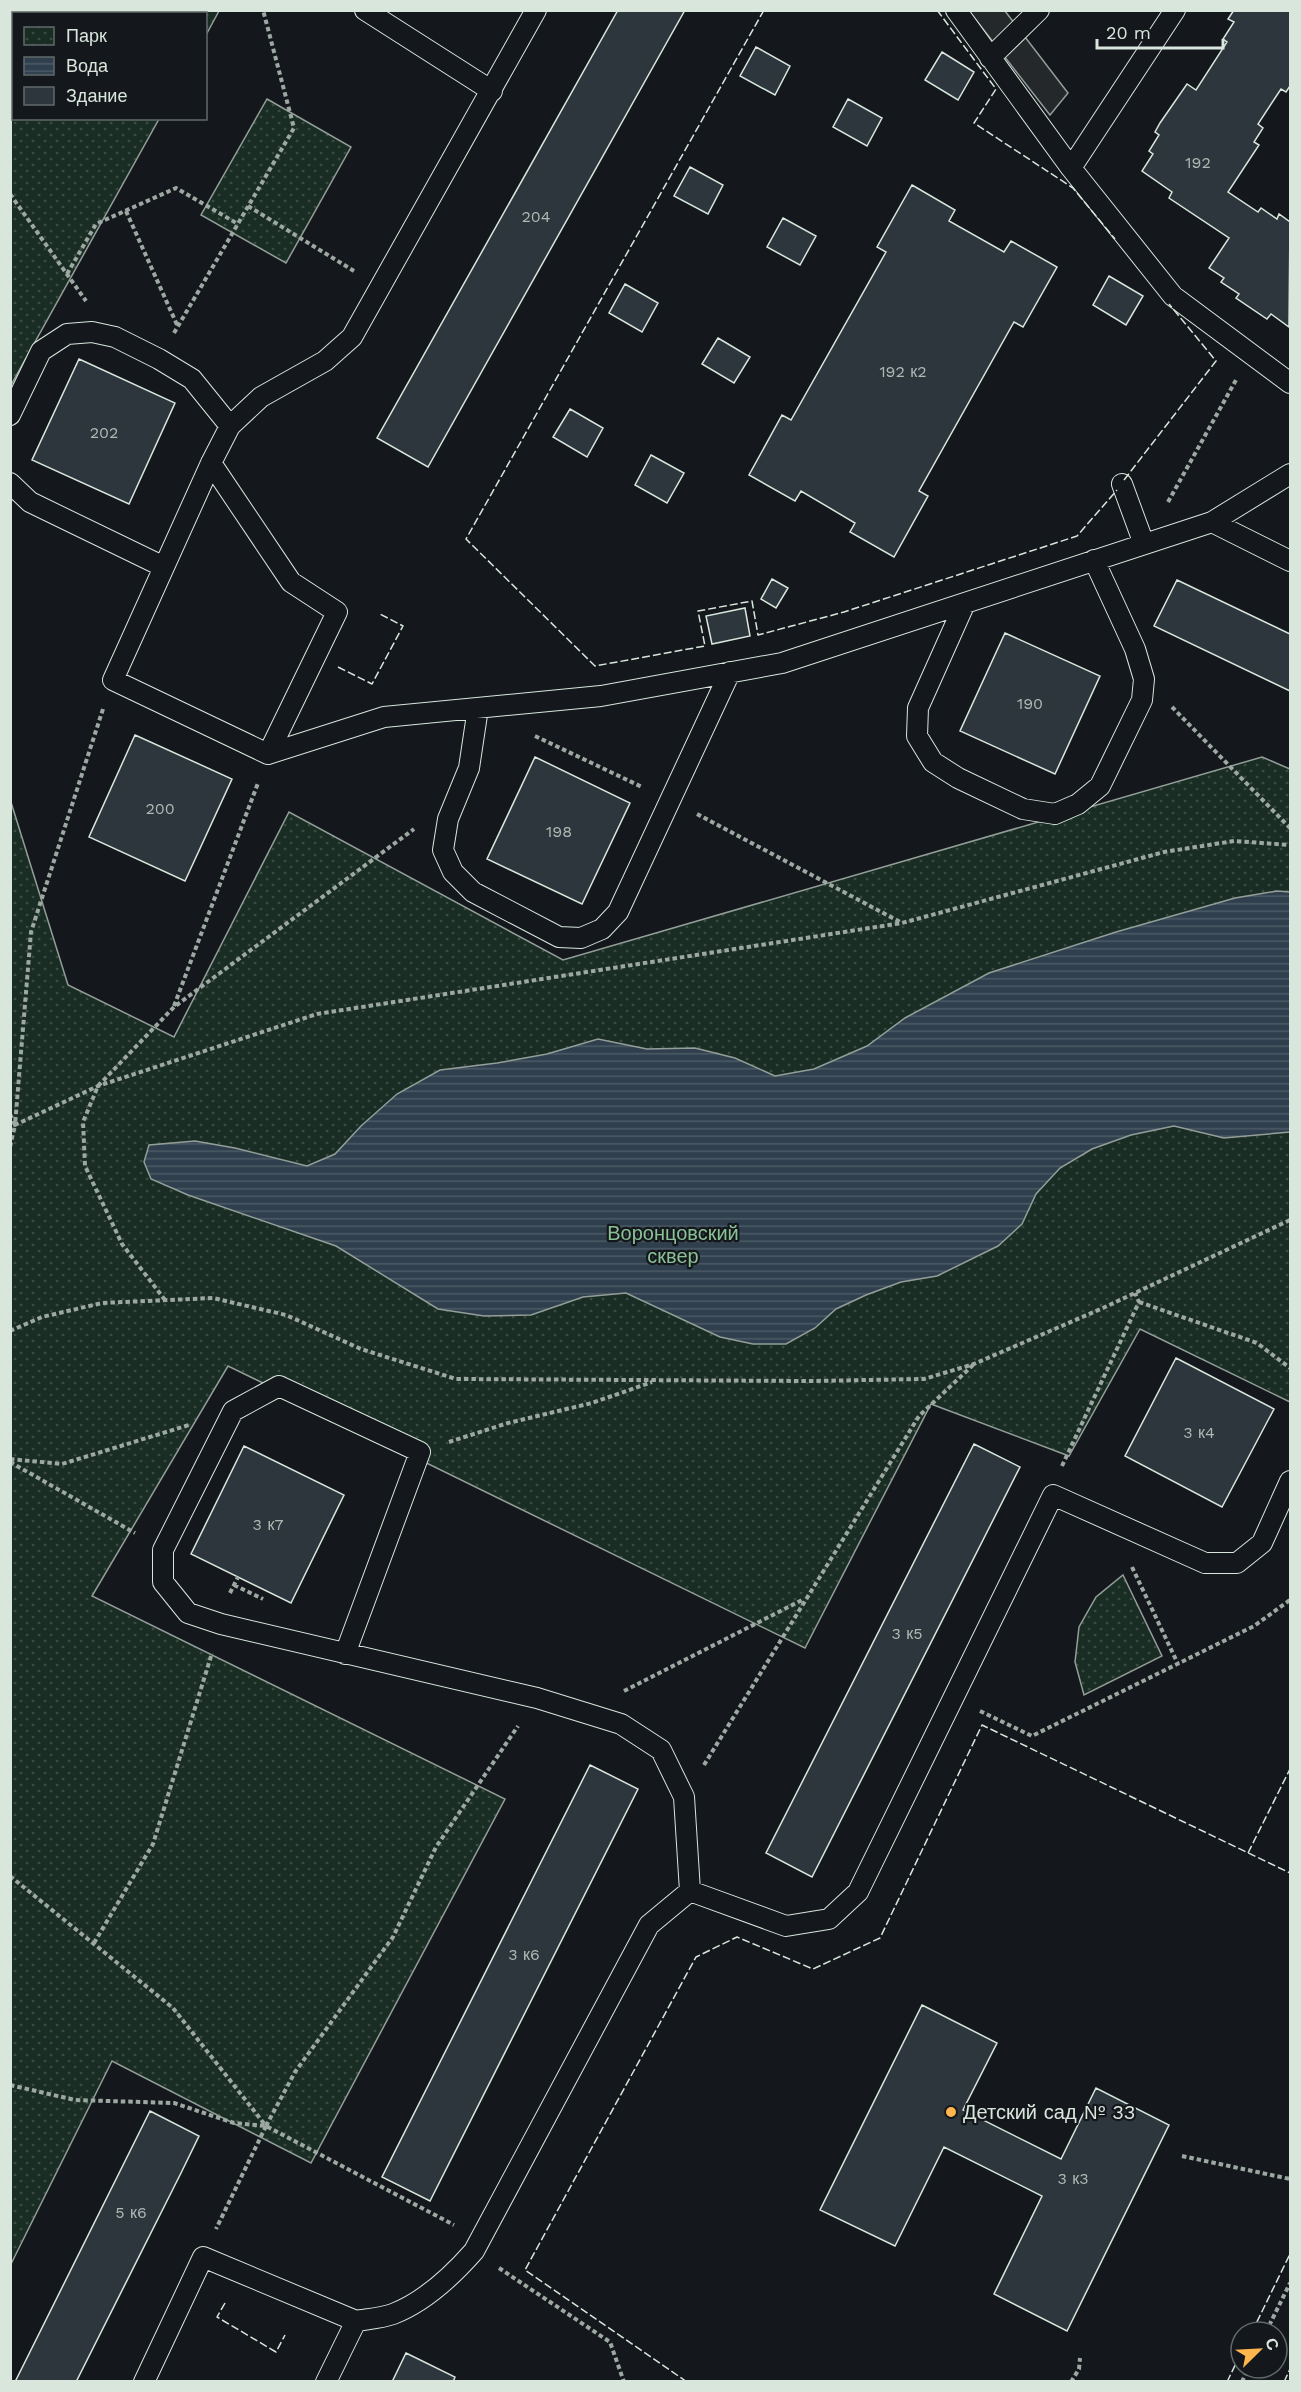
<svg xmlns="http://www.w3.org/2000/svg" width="1301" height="2392" font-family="'Work Sans',sans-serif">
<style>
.park{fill:url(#park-dots);stroke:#939e99;stroke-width:1.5}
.parking{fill:#24282b;stroke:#939e99;stroke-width:1.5}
.water{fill:url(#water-rules);stroke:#939e99;stroke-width:1.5}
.building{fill:#2c363c;stroke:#d8e6dc;stroke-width:1.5}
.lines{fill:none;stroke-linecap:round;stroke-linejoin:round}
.service-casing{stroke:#d8e6dc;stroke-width:22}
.path{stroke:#9da8a2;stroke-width:4;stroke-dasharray:4.5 3;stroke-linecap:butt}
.service{stroke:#14181c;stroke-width:20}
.fence{stroke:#d8e6dc;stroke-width:1.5;stroke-dasharray:8 3;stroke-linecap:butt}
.poi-dot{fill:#ffb74d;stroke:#14181c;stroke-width:2}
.labels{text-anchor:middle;stroke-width:4.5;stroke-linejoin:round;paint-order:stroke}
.number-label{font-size:16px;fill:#adbab4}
.park-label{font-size:20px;fill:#8ac095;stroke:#14181c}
.poi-label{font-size:20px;fill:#d8e6dc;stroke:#14181c;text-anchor:start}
</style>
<defs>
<pattern id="park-dots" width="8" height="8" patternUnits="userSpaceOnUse" patternTransform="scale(1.5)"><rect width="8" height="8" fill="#1a2d24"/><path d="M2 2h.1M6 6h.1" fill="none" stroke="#3b4b43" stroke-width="1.8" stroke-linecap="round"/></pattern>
<pattern id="water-rules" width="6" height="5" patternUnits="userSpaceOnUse" patternTransform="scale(1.5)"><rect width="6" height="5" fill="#2f3f4d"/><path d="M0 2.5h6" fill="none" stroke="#4c5b66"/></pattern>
</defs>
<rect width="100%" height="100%" fill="#14181c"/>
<path class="park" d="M11,10L219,11L206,35V14H14V118L159,119L11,385Z
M267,99L351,147L286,263L201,215Z
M1262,757L1290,769V1402L1140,1329L1069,1456L931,1404L805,1648L228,1366L92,1596L505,1799L311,2163L112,2061L11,2264L10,799L68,985L174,1037L289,812L563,960Z
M1123,1575L1162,1656L1084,1695L1075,1662L1079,1627L1096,1597Z"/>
<path class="parking" d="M969,11H1005L1068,93L1050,115Z"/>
<path class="water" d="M1277,891L1290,892V1132L1224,1138L1174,1126L1131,1135L1092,1149L1060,1168L1036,1194L1022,1224L998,1246L937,1276L901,1282L866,1295L836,1309L815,1328L786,1344H753L720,1337L626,1293L583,1297L531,1315L484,1316L438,1309L336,1246L188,1195L151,1179L144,1162L149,1145L195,1141L235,1148L307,1166L335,1154L361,1126L397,1094L440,1070L497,1063L547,1054L598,1039L647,1049L695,1048L735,1058L775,1076L814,1069L867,1046L905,1018L989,973L1116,932L1235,898Z"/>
<path class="building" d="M618,10H685L428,467L377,438Z
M1290,10V86L1286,92L1281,89L1258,124L1263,128L1254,142L1259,145L1228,192L1258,212L1261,208L1277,219L1279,214L1290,222L1289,327L1271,314L1267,319L1236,298L1239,294L1221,282L1224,278L1209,268L1229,238L1169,198L1172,192L1142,171L1153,154L1149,151L1159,135L1155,132L1160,123L1187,84L1196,90L1227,42L1223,39L1234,22L1228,19L1234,10Z
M756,47L790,66L775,95L740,76Z
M942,52L974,72L958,100L925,80Z
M848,99L882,118L867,146L833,127Z
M690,167L723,185L708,214L674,196Z
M912,185L955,210L949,221L1004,252L1011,241L1057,267L1023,327L1014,322L919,491L928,496L894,557L850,532L855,523L801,491L795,501L749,475L782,415L791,420L886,252L877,247Z
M783,218L816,236L800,265L767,247Z
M1109,276L1143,296L1126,325L1093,305Z
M625,284L658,303L642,332L609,313Z
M718,338L750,357L734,383L702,364Z
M79,359L175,403L129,504L32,460Z
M570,409L603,428L587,457L553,437Z
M651,455L684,473L667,503L635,485Z
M772,579L788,588L776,608L761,599Z
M1177,580L1290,634V691L1154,626Z
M745,608L750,636L712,644L706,616Z
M1005,633L1100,676L1055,774L960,731Z
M135,735L232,779L185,881L89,837Z
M535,757L630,803L582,904L487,859Z
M1176,1358L1274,1409L1222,1507L1125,1456Z
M974,1444L1020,1467L812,1877L766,1853Z
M244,1446L344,1495L291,1603L191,1554Z
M590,1765L638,1789L430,2201L382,2177Z
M922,2005L997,2043L963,2110L1061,2159L1096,2088L1169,2125L1067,2331L994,2294L1042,2196L944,2147L895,2246L820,2210Z
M150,2111L199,2136L181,2173L76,2382H15Z
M406,2353L455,2377L453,2382H392Z"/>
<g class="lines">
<defs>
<path id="service" d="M365,10L492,91
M956,10L1071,168L1173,296L1290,383
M990,58L1039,10
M1071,168L1175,10
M10,415L41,351L67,334L92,332L115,337L159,359L192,379L230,426
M211,463L291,582L337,612L268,754L113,680L211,463L230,426L261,397L325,361L352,337L536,10
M10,483L30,502L164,567
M1122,484L1144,544
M1212,522L1290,474
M965,603L918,708L917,736L933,762L958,778L1023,809L1055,814L1078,804L1100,786L1142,700L1144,679L1135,649L1094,560
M478,708L469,768L448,819L443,850L453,872L473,892L559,937L581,938L602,929L618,912L730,672
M268,754L384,717L601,696L782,663L1212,522L1290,561
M345,1654L420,1452L279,1386L233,1411L163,1550V1582L188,1613L221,1624L537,1698L621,1724L661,1750L684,1797L690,1891
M144,2382L203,2257L356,2321
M326,2382L356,2321C368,2319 382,2318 393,2314C424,2302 452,2276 474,2251L649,1925L690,1891L786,1926L829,1919L858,1892L1053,1495L1205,1563H1237L1262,1543L1290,1481"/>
</defs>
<use href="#service" class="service-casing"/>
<path class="path" d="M144,14L154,10
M10,55L14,54
M10,194L86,301
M248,206L354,271
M126,211L178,327
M67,274L96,224L176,188L238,224
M174,333L294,128L263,10
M1168,502L1236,380
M1172,707L1290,828
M103,709L31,932L15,1125L98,1086L317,1014L902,923L1164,852L1234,841L1290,845
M535,736L642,787
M697,814L902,923
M174,1006L258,783
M10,1114L15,1125L10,1147
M165,1300L122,1244L85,1166L83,1122L98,1086L174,1007L414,829
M1139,1302L1257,1343L1290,1368
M10,1331L42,1317L102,1303L213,1298L286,1315L361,1349L456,1379L812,1381L924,1379L974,1364L1103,1308L1290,1220
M449,1442L508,1423L592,1403L652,1382
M10,1459L62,1464L189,1425
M10,1462L135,1533
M1062,1466L1139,1302L1135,1293
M1132,1567L1178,1664
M234,1585L263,1599
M230,1593L238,1577
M624,1691L804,1599
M980,1711L1032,1736L1254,1626L1290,1600
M704,1765L919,1416L973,1365
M10,1876L173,2008L266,2126L216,2229
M94,1943L153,1844L212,1653
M10,2085L75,2100L174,2103L234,2123L266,2126L454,2225
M266,2126L295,2072L393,1937L436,1847L518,1726
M1182,2156L1290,2179
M499,2268L610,2342L624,2382
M1266,2332L1290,2283
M1071,2382L1079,2369L1080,2358
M1242,2382L1248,2368"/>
<use href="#service" class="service"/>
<path class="fence" d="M764,10L466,539L595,666L705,646L698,611L752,601L758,635L844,612L1077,536L1117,490
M937,10L996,89L974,123L1073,188L1115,239
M1124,480L1216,361L1169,304
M338,667L372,684L403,626L380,614
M1248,1853L1290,1769
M225,2303L217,2317L276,2352L285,2335
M1252,2332L1290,2254
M687,2382L525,2270L696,1957L737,1937L813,1969L880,1938L982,1725L1290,1873
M1227,2382L1241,2353
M1284,2382L1290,2369"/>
</g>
<circle class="poi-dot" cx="951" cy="2112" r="6"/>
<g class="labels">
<g class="number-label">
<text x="1198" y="168">192</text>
<text x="536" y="222">204</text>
<text x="903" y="377">192 к2</text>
<text x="104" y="438">202</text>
<text x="1030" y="709">190</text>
<text x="160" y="814">200</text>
<text x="559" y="837">198</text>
<text x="1199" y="1438">3 к4</text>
<text x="268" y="1530">3 к7</text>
<text x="907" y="1639">3 к5</text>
<text x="524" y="1960">3 к6</text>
<text x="1073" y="2184">3 к3</text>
<text x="131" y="2218">5 к6</text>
</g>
<g class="park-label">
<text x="673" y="1240">Воронцовский<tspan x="673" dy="23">сквер</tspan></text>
</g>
<g class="poi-label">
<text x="963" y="2119">Детский сад № 33</text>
</g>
</g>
<rect width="1301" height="2392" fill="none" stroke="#d8e6dc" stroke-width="24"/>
<rect x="12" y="12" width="195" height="108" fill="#14181c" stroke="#626a69" stroke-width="1.5"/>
<rect x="24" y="27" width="30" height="18" fill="url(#park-dots)" stroke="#626a69" stroke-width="1.5"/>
<text x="66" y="42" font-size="18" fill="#d8e6dc">Парк</text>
<rect x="24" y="57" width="30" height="18" fill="url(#water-rules)" stroke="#626a69" stroke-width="1.5"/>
<text x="66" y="72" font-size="18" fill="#d8e6dc">Вода</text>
<rect x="24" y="87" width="30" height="18" fill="#2c363c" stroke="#626a69" stroke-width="1.5"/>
<text x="66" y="102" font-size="18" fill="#d8e6dc">Здание</text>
<g transform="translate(1259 2350) rotate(66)"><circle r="28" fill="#14181c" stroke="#626a69" stroke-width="1.5"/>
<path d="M0-4.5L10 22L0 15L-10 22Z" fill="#ffb74d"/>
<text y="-9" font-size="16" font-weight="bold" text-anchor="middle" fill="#d8e6dc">С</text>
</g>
<path d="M1097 39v9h126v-9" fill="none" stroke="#d8e6dc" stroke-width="3"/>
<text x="1106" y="39" font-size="18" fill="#d8e6dc" stroke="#14181c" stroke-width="4.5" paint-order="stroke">20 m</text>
</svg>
